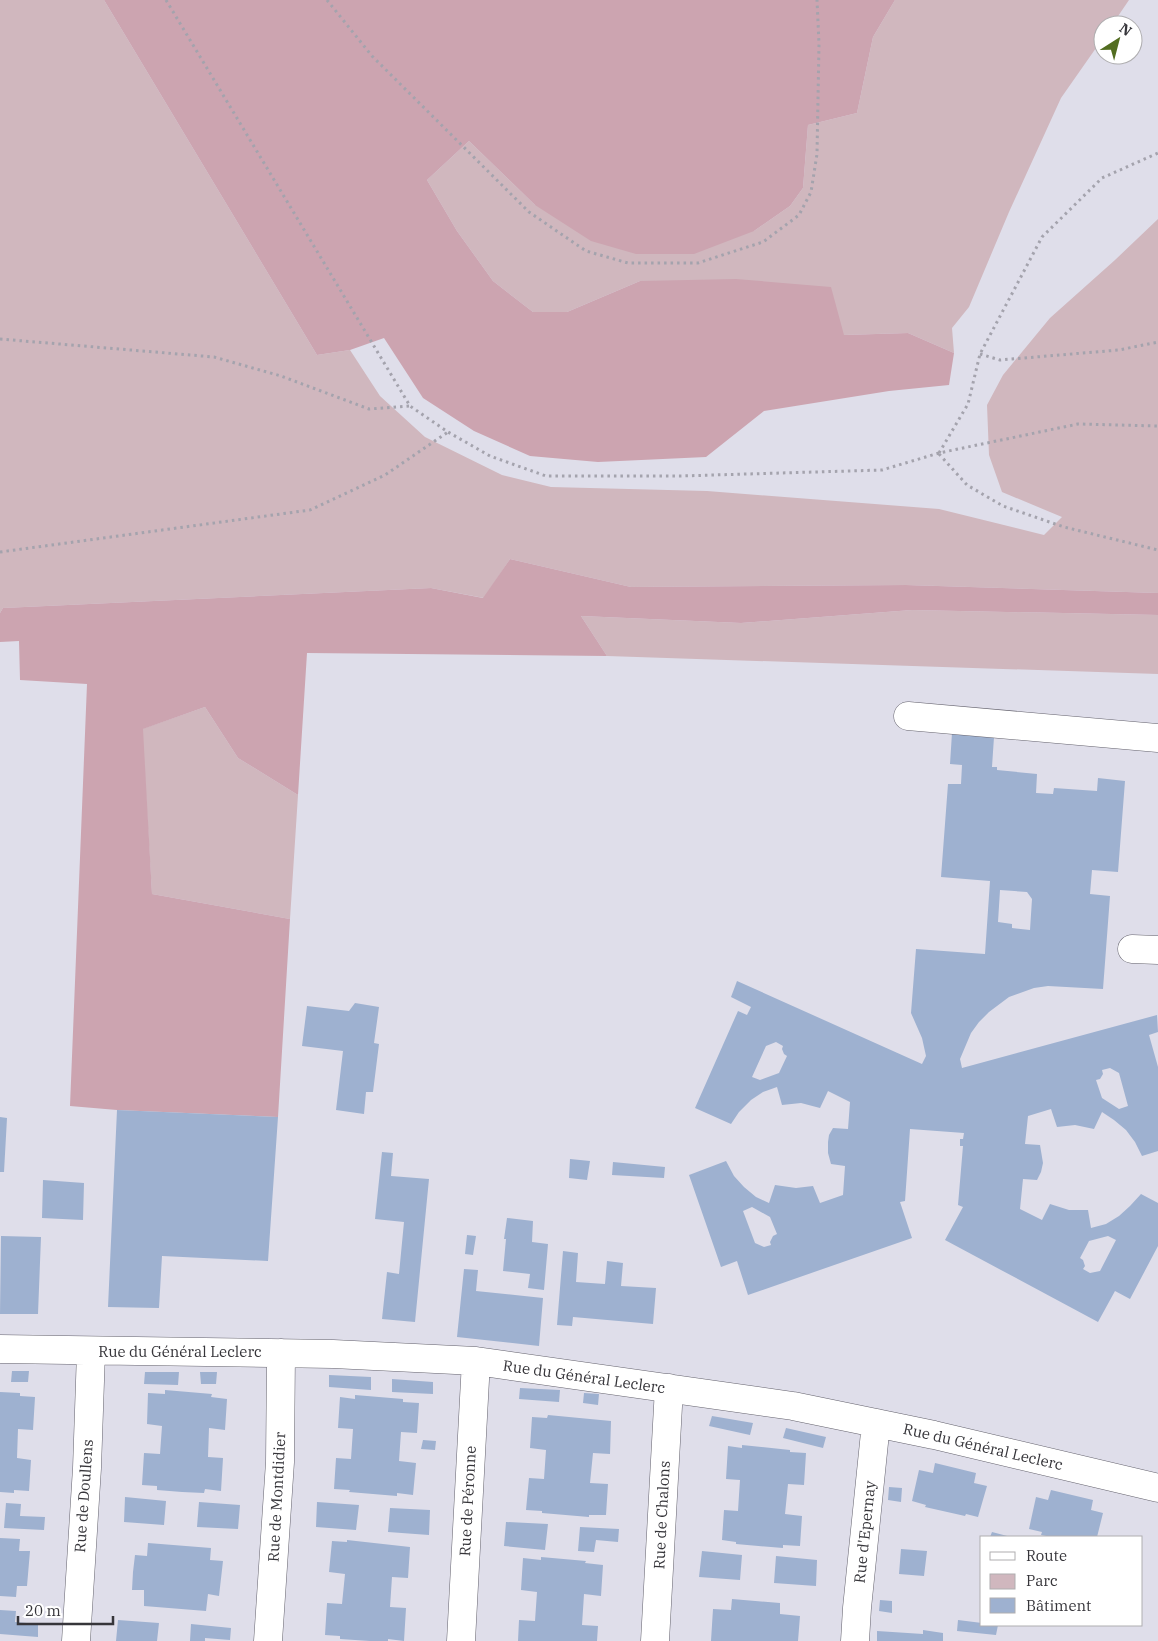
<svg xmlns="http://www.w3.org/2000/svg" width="1158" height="1641" font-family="'IBM Plex Serif',serif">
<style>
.green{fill:#d0b7be}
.forest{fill:#cca4b0}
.building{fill:#9eb1d0;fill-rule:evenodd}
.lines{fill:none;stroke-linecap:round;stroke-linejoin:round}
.minor-casing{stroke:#64626d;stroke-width:29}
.path{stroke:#a4a3ad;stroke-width:3;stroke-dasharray:2.5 4;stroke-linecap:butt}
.minor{stroke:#fff;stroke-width:28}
.labels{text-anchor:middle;stroke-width:4;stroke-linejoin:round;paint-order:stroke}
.street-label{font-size:15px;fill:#36353a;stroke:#fff}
</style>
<rect width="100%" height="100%" fill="#dfdeea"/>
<path class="green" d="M0,0H104L317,355L350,350L380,396L425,437L502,475L551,487L707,491L939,509L1044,535L1062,517L1002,492L989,455L987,405L1003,375L1050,318L1115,260L1158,219V593L906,585L631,587L510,559L484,598L431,588L3,608L0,613Z
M895,0H1129L1112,25H1103V38L1061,98L1009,212L969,307L952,328L954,353L908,333L844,335L640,281L567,312H533L493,281L457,231L427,180L469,141L535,205L754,231L790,206L803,188L808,125L857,113L873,37Z
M912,610L1158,615V674L607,656L581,616L741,623Z
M205,707L238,758L298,795L290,919L152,894L142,729Z"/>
<path class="forest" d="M104,0H895L873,37L857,113L808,125L803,188L790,206L754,231L694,254H636L591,241L535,205L469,141L427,180L457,231L493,281L533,312H567L640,281L736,279L831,287L844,335L908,333L954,353L949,385L889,391L764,411L706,457L598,462L530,456L474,431L423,398L384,338L350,350L317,355Z
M510,559L631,587L906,585L1158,593V615L912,610L741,623L581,616L607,656L307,653L298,795L238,758L205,707L143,729L152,894L290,919L278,1117L117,1110L70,1106L87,684L20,680L19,641L0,642V613L3,608L431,588L483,598Z"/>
<path class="building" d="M952,733L994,737L992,767H997V770L1037,774L1036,793L1053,794L1054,788L1097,791L1098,778L1125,781L1118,872L1092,870L1090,894L1110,896L1103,989L1048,986L1034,988L1009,997L989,1012L979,1022L971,1033L960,1059L962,1068L1157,1015L1158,1032L1149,1035L1158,1067V1151L1142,1156L1135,1142L1126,1130L1114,1120L1102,1112L1094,1129L1075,1125L1057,1127L1051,1109L1028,1116L1025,1144L1040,1145L1043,1163L1041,1172L1037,1180L1023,1179L1020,1209L1042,1220L1050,1204L1069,1210H1088L1091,1228L1106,1224L1119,1216L1130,1206L1141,1194L1158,1203V1246L1130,1299L1115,1291L1098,1322L945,1240L963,1207L958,1205L963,1146H960V1139H963L964,1133L910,1129L905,1201L900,1202L912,1238L748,1295L737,1261L721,1267L689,1175L726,1161L734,1176L744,1187L756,1197L769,1203L775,1185L796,1188L813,1186L820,1203L843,1195L845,1166L831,1164L828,1153V1142L829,1135L833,1128L848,1129L850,1102L828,1091L820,1108L801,1103L782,1105L777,1087L763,1092L751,1100L739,1112L731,1124L695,1108L738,1011L747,1015L751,1007L731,997L737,981L922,1064L926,1056L922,1038L911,1013L916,949L985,954L990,881L941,877L948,784H961L962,765L950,764ZM1000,890L1027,892L1032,899L1030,930L1012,928V924L998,922ZM776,1042L783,1046L782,1049L784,1054L787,1056L779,1073L760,1080L752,1077L766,1046ZM1110,1068L1119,1073L1128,1106L1119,1109L1102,1098L1096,1080L1100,1079L1103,1074L1102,1070ZM752,1207L770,1217L777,1234L773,1236L770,1242L771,1245L764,1247L755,1243L743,1211ZM1108,1236L1116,1240L1100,1271L1090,1273L1083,1269L1085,1266L1083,1260L1080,1258L1089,1241Z
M355,1003L379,1007L374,1043L379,1044L373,1092H366L364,1114L336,1110L343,1051L302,1046L307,1006L349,1011Z
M117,1110L278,1117L268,1261L162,1256L159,1308L108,1307Z
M0,1117L7,1118L4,1172H0Z
M382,1152L393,1153L391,1176L429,1179L415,1322L382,1319L387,1272L399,1274L404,1222L375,1219Z
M570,1159L590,1161L587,1180L569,1178Z
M613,1162L665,1167L664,1178L612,1175Z
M43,1180L84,1183L83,1220L42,1218Z
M507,1218L533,1221L532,1242L548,1244L544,1290L528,1288L530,1274L503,1271L506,1239H504Z
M467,1235L476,1236L473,1255L465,1254Z
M1,1236L41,1237L38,1314H0Z
M563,1251L578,1253L576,1282L605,1284L607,1261L623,1263L621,1286L656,1288L653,1324L573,1317L572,1326L557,1325Z
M464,1269L478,1270L476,1291L543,1298L539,1346L457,1337Z
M12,1371H29L28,1382H11Z
M145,1372H179L178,1385L144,1384Z
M200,1372H217L216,1384H201Z
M329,1375L371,1377V1390L329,1387Z
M392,1379L433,1382V1394L392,1392Z
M520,1388L560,1390L559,1402L519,1399Z
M165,1390L212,1394L211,1397L227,1399L225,1430L209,1428L208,1457L223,1458L221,1491L205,1489L204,1493L182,1492L157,1490V1486L142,1485L144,1453L160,1454L162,1426L147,1424L148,1393L165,1394Z
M0,1392L20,1393V1396L35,1397L33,1430L18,1429L17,1458L31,1460L29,1491L14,1490V1493L0,1492Z
M584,1393L599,1394L598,1405L583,1403Z
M355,1395L403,1399V1402L419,1403L417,1433L401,1432L399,1461L416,1463L413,1495L397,1493V1496L349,1492L350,1490L334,1489L336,1458L351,1459L353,1429L338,1428L340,1397L355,1399Z
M548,1415L611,1421L610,1454L593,1453L590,1483L608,1484L606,1515H589V1517L542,1513V1511L526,1510L529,1478L544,1479L546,1450L530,1448L532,1417L547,1418Z
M712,1416L753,1423L750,1435L709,1426Z
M786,1428L826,1437L823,1448L783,1438Z
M423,1440L436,1441L435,1450L421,1449Z
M742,1445L790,1450V1452L806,1453L804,1485L788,1484L785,1514L802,1516L800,1546L783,1545V1548L736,1544V1542L722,1540L724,1510L738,1511L739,1495L740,1480L726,1479L728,1446L742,1448Z
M935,1463L976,1473L974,1483L987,1486L978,1517L966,1514L965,1516L925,1507L926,1505L912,1501L919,1470L933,1473Z
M889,1487L902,1488L901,1502L888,1500Z
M1051,1490L1093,1500L1091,1510L1103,1513L1097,1537H1052L1041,1535L1042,1532L1029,1529L1036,1497L1048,1500Z
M125,1497L166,1501L164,1525L124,1522Z
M199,1502L240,1505L238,1529L197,1527Z
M317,1502L359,1505L356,1530L316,1527Z
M6,1503L21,1504L20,1516L45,1517L44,1530L4,1528Z
M390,1508L430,1510L429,1535L388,1532Z
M506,1522L548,1524L545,1550L504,1546Z
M580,1527L619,1529L618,1542L596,1540L594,1552L578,1551Z
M992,1532L1011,1537H990Z
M0,1538L20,1539L19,1551H30L27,1586H17L16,1597L0,1596Z
M347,1540L410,1547L408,1578L392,1577L390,1607L406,1608L404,1641L388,1639V1641H370L340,1639V1636L325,1635L327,1603L342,1604L345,1574L329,1572L332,1541L347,1542Z
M148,1543L211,1548L210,1560L223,1561L219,1596L208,1594L206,1611L144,1606V1590H132L133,1572L135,1555L147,1556Z
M901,1549L927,1551L924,1576L899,1574Z
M702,1551L742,1555L740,1580L699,1577Z
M776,1556L817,1560L816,1586L774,1583Z
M541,1557L586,1561L585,1563L603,1565L601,1596L584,1594L583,1610L582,1625L598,1626L597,1641H518L519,1620L535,1621L537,1592L521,1590L523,1558L541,1560Z
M732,1599L780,1603V1614L800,1616L798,1641H711L713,1609L731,1610Z
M880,1600L892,1601V1613L879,1611Z
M0,1610L16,1611L15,1622L38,1624V1637L0,1634Z
M118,1620L159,1623L157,1641H116Z
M958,1620L982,1623V1625H998L996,1635L957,1631Z
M191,1624L231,1628L230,1640L205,1638V1641H190Z
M923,1630L943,1633V1641H877V1631L923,1634Z"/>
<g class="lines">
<defs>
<path id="minor" d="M908,716L1158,738
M1132,949L1158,950
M0,1349L333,1354L476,1361L793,1406L934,1435L1158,1488
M76,1641L87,1468L91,1352
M268,1641L280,1462L281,1353
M461,1641L476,1361
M655,1641L669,1388
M855,1641L857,1608L876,1423"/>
</defs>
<use href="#minor" class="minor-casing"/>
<path class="path" d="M166,0L410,406L448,432L490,456L546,476H680L882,470L939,453L1078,424L1158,426
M327,0L372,56L529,212L586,251L628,263H698L763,242L799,215L811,192L817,154L819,44L817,0
M0,339L214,357L281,376L369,409L410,406
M980,354L1000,360L1119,350L1158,342
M939,453L968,404L980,354L1042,237L1102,178L1158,153
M939,454L967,485L1003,506L1064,527L1158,550
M0,552L310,510L385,475L448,432"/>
<use href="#minor" class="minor"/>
</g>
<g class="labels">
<g class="street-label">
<text x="180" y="1357">Rue du Général Leclerc</text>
<text transform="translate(584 1377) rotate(8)" y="5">Rue du Général Leclerc</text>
<text transform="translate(983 1447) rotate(13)" y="5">Rue du Général Leclerc</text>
<text transform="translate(84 1496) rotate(-86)" y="5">Rue de Doullens</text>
<text transform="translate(277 1497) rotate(-87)" y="5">Rue de Montdidier</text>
<text transform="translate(468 1501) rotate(-87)" y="5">Rue de Péronne</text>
<text transform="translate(662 1515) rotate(-87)" y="5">Rue de Chalons</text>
<text transform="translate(865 1532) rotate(-84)" y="5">Rue d'Epernay</text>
</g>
</g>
<rect x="980" y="1536" width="162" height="90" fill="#ffffff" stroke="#afaeb0"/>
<rect x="990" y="1552" width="25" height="8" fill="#ffffff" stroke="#afaeb0"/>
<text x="1026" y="1561" font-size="15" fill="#36353a">Route</text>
<rect x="990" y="1574" width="25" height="15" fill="#d0b7be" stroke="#afaeb0"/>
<text x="1026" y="1586" font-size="15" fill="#36353a">Parc</text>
<rect x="990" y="1598" width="25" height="15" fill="#9eb1d0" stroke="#afaeb0"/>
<text x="1026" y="1611" font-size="15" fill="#36353a">Bâtiment</text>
<g transform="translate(1118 40) rotate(36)"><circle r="24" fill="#ffffff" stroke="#afaeb0"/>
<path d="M0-4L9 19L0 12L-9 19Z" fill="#526d20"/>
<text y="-8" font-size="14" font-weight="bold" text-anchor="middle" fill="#36353a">N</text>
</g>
<path d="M18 1616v8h95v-8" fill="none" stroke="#36353a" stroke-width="2.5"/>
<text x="25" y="1616" font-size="15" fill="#36353a" stroke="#ffffff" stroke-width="4" paint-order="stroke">20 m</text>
</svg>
